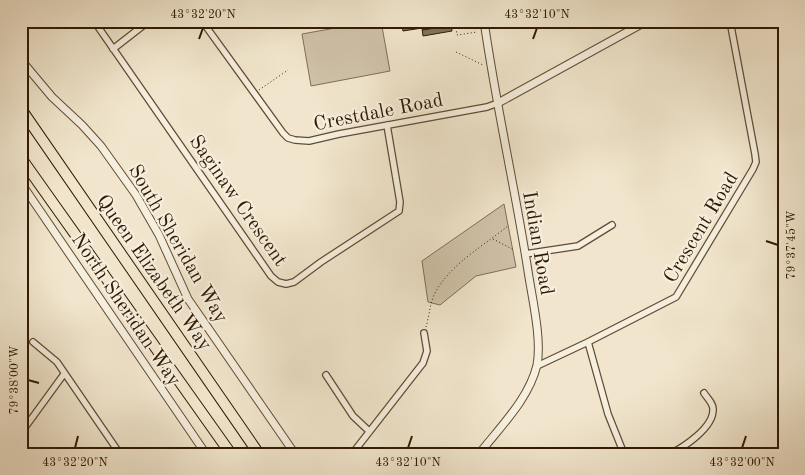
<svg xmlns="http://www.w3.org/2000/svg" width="805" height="475" font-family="'Old Standard TT',serif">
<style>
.green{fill:#d0c3aa;stroke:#806e56}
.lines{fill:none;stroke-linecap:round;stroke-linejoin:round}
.minor-casing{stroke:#604c35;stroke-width:8}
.tertiary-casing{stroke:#604c35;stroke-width:9}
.motorway-casing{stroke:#301902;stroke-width:12}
.path{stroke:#301902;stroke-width:1;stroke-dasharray:1 2.5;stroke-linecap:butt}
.minor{stroke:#f6efde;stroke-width:5.5}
.tertiary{stroke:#f6efde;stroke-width:7}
.motorway{stroke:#f1e6cd;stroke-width:10}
.wall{fill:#7f725d;stroke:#301902}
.shaded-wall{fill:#685c4c;stroke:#301902}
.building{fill:#94846c;stroke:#301902}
.ticks{fill:none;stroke:#301902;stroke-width:2}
.labels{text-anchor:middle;stroke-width:4.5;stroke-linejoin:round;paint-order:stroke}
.street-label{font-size:20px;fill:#301902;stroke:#f6efde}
.neatline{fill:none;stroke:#301902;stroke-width:2}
.ticks-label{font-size:12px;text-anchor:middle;fill:#301902}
</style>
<rect width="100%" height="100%" fill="#f1e6cd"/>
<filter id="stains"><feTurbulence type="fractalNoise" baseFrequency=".004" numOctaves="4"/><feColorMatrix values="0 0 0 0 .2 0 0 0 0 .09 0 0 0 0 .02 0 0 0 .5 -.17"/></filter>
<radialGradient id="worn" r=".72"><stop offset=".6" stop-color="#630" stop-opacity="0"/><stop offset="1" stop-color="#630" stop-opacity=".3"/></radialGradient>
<path class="green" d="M374,21H381L390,71L311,86L302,34Z
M504,204L516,267L476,276L440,305L428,302L422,261Z"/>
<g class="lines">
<defs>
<path id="minor" d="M94,21L271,276L278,282L286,284L294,282L321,262L399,211L400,202L387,125
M202,21L283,133L288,138L295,140L309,141L339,134L487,107L498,103
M113,49L149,21
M525,254L578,246L612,225
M33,342L57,362L120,454
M588,342L608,414L624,454
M537,366L588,342L676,297L753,169L756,162L755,154L730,21
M326,375L353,416L369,431
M21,433L64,374
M352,454L423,363L427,351L424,333
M670,454C684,447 713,428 713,410C714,404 707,398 704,393"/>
<path id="tertiary" d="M21,60L52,97L82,125L101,146L136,195L159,235L188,299L295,454
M498,103L647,21
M21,183L206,454
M479,454C500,427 529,399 537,365C542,339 532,298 528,271C515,188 496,105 484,21"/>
<path id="motorway" d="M21,109L259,454
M21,158L231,454"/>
</defs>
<use href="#minor" class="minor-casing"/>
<use href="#tertiary" class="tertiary-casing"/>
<use href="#motorway" class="motorway-casing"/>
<path class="path" d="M455,21L457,35L477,32
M456,52L483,65
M259,90L288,70
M493,239L514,250
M426,327C429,317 430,303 435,293C451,263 484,246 509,225"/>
<use href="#minor" class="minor"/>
<use href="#tertiary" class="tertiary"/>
<use href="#motorway" class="motorway"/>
</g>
<path class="wall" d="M401,21H451L452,31L423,36L422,28L403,31Z"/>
<path class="shaded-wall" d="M24,254V258L21,262V258Z"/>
<path class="building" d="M402,21H451L452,25L423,30L422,22L403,25Z"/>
<path class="ticks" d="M199,39L203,28M533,39L537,28M766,241L778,245M28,380L39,383M75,448L78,436M408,448L412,436M742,448L746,436"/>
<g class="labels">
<g class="street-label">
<text transform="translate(378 111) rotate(-11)" y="7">Crestdale Road</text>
<text transform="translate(239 200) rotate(55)" y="7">Saginaw Crescent</text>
<text transform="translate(700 227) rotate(-59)" y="7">Crescent Road</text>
<text transform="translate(179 243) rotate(60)" y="7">South Sheridan Way</text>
<text transform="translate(539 243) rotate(80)" y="7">Indian Road</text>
<text transform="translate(155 272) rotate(55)" y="7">Queen Elizabeth Way</text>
<text transform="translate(127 309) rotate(56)" y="7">North Sheridan Way</text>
</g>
</g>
<rect width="805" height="475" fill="none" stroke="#f1e6cd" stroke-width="55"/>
<rect x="28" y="28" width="750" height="420" class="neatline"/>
<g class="ticks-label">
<text x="203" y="18">43°32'20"N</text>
<text x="537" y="18">43°32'10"N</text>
<text transform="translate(791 245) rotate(-90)" y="4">79°37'45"W</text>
<text transform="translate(14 380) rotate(-90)" y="4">79°38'00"W</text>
<text x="75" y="466">43°32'20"N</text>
<text x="408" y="466">43°32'10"N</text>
<text x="742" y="466">43°32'00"N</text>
</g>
<rect width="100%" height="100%" filter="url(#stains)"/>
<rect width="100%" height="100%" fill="url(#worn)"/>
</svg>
